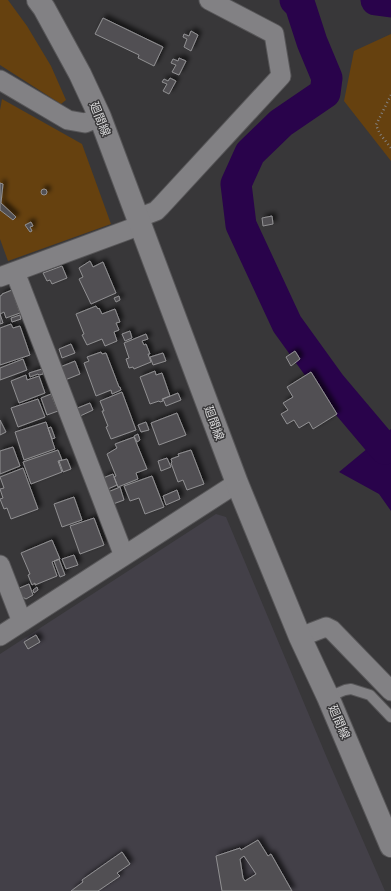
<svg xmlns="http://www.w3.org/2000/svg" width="391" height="891" font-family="'Alegreya Sans','Noto Sans JP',sans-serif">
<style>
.built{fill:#434048}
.green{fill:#66410f}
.water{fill:#29034b}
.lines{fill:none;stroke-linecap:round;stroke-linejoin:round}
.river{stroke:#29034b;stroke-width:31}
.building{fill:#515052;stroke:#919093;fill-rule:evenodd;filter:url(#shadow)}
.service-casing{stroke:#575658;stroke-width:12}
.minor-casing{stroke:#575658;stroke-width:21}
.tertiary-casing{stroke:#575658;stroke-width:24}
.path{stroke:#848385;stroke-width:2.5;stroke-dasharray:1 3;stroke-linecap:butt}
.service{stroke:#828184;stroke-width:10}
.minor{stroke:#828184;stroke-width:19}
.tertiary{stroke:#828184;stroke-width:22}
.labels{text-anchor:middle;stroke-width:3;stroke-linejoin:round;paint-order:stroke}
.street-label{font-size:12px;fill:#d9d9da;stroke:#383739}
</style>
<defs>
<filter id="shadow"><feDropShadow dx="3.5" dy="-3.5" stdDeviation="2" flood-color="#0009"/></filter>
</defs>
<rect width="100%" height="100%" fill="#383739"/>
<path class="built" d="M216,514L226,517L327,758L385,891H0V654Z"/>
<path class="green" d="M0,0H8L27,26L51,66L66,100L61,104L0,65Z
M391,34V161L344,101L354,51Z
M2,99L82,144L111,224L8,261L0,239V110Z"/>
<path class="water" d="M391,429V511L379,494L339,472Z"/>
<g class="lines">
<path class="river" d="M295,0L300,5L312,42L327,78L325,93L281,123L250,153L236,184L241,225L287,324L331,385L385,449
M376,0L391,2"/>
</g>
<path class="building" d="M103,18L163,47L154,66L138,58L139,55L95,34Z
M191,31L198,35L191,51L184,47L187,39L183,37L184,34L189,36Z
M179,58L186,61L179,75L172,72L176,65L171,63L173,59L178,61Z
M170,78L176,81L169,94L163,91L167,84L162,82L164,79L168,81Z
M0,183L3,184L1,203L16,217L13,220L0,210Z
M41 192a3 3 0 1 1 6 0a3 3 0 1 1-6 0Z
M272,216L273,224L263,226L262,218Z
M31,222L33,226L30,227L32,231L30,232L25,225Z
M90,261L93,267L103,262L116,293L91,304L79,279L83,277L79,268Z
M62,266L67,278L52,284L50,280L47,281L43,273Z
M12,290L20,313L6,318L4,312L0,314V296L2,295V294Z
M119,296L120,300L116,302L114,298Z
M96,306L98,309L99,308L102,314L115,309L120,322L116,323L119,330L114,332L117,341L105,346L102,339L87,345L82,335L84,334L76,314Z
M0,314L3,323L0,324Z
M20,315L21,319L12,322L11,318Z
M11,324L13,328L20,326L30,355L0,365V328Z
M130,331L132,338L125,341L122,334Z
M146,334L148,339L142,341L144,345L146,344L150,354H148L151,362L134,369L133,367L129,368L126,359L129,358L124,343Z
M71,344L75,353L62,358L59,349Z
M295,351L300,359L291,366L286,357Z
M101,352L102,354L106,353L119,387H120L121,390L112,394L111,390L96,396L84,363L89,361L87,357Z
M163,353L166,361L153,365L150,357Z
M23,359L27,370L0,380V368Z
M75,361L80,374L65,380L60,367Z
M42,369L43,374L39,375L38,374L30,377L29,373Z
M155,371L156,375L162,373L170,396L162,399L163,401L160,402L159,401L150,404L140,377Z
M311,372L337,414L313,429L309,422L299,428L294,420L287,424L281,414L288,410L283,403L293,397L287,387Z
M26,375L27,380L39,376L45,393L19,403L11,381Z
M122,392L136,430L111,439L106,427L108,426L102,411H104L100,401Z
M178,393L181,400L166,406L163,399Z
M51,394L58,411L47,415L41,398Z
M38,399L45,417L18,427L11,408Z
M90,403L93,410L78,417L75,409Z
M177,413L186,435L159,445L151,423Z
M0,420L6,432L0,435Z
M46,422L55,449L24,460L15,432Z
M146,422L149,430L141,432L138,425Z
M51,427L55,438L52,439L48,428Z
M138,434L140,440L137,442L134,436Z
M134,437L147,469L136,473L138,479L118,487L114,477L116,476L107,454L117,448L115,444Z
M13,447L20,466L0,474V451Z
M58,450L62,460L58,461L62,472L31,484L23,462Z
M191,450L204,484L187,490L183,480L178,482L171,463L172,462L171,459L179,456L178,454Z
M167,458L171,467L161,471L158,461Z
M67,459L71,469L63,472L59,461Z
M23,468L38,509L11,519L7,508L4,509L0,499L3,498L0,489L4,488L0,477Z
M113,474L117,485L108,489L103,478Z
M152,476L164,507L145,514L139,498L130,501L124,486Z
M120,487L124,500L113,504L108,492Z
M177,490L180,499L166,505L163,496Z
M74,497L82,520L62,527L54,504Z
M94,518L104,545L80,554L70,526Z
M52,540L60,559L52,562L57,576L35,585V583L32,585L28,575L30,574L21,553Z
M74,555L78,565L66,569L62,559Z
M59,559L65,575L60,577L54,561Z
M29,584L33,595L26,599L19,595L17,589Z
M37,587L38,590L34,593L33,590Z
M36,635L40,642L28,649L24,642Z
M258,840L268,856L271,854L292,891H222L216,856L240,848L241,850ZM244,856L256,874L245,881L243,878L240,859Z
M122,852L130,864L117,873L120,876L98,891H71L83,882L82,880Z"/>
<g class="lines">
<defs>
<path id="service" d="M328,697L345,690L351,689L370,695L391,717"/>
<path id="minor" d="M0,80L68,120L85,123L100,117
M138,218L156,211L161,206L281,76L274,34L209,0
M15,272L124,556
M0,277L141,225
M0,565L22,622
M0,636L237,483
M300,637L326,627L332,630L391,691"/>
<path id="tertiary" d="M38,0L44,8L80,74L100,117L237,483L300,637L328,697L391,846"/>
</defs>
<use href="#service" class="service-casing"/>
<use href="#minor" class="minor-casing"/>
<use href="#tertiary" class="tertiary-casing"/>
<path class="path" d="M391,95L376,125L380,134L391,148"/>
<use href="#service" class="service"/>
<use href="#minor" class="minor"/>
<use href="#tertiary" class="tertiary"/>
</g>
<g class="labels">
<g class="street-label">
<text transform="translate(100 119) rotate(68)" y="4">廻間線</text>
<text transform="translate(214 423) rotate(70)" y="4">廻間線</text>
<text transform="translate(339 722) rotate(67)" y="4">廻間線</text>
</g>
</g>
</svg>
